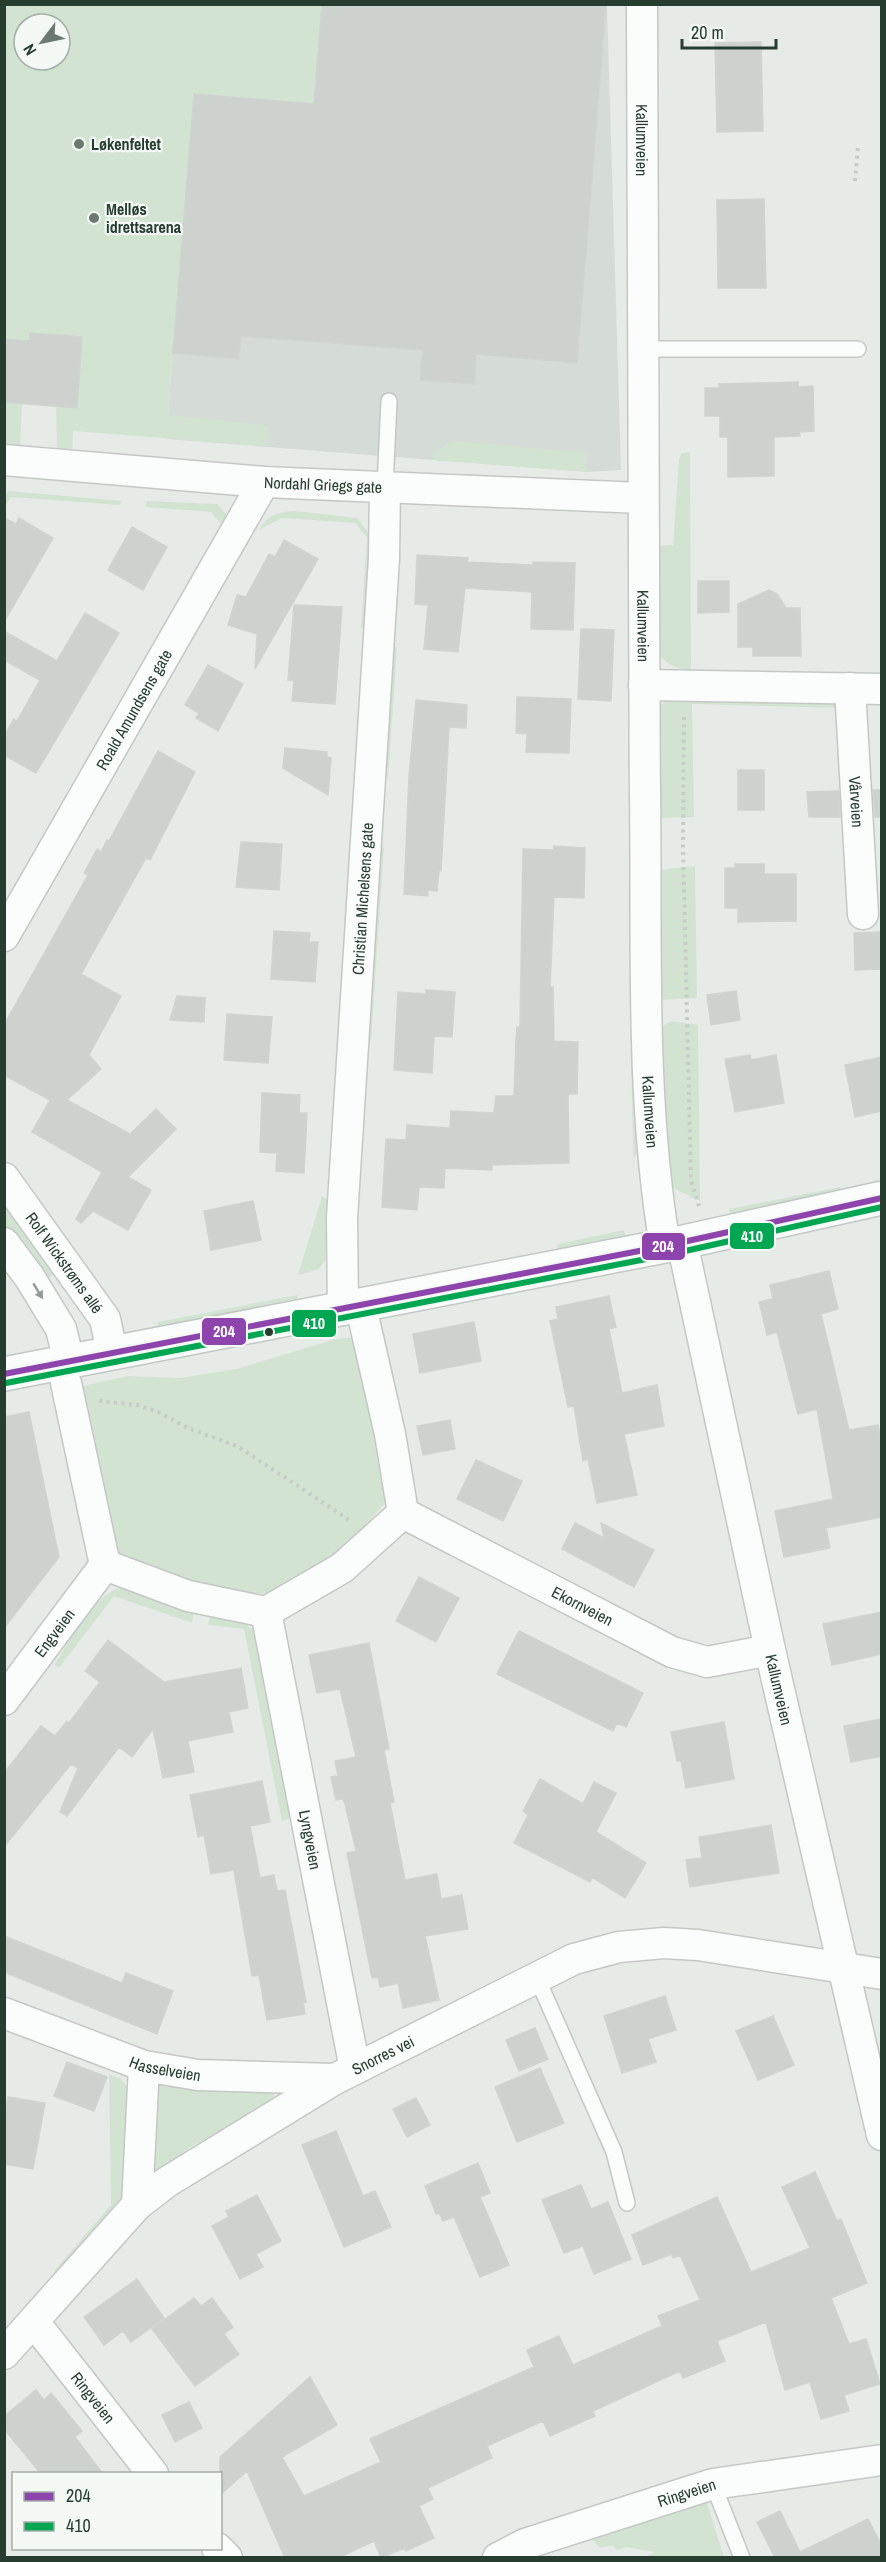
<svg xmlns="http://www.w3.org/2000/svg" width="886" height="2562" font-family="'Archivo Narrow',sans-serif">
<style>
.built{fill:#d5dcd7}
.green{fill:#d3e3d2;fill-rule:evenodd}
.building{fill:#cdd2cf;stroke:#d0d4d1;stroke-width:1.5}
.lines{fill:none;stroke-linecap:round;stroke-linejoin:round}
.lane-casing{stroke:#c4c8c5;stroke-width:18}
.street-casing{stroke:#c4c8c5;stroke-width:33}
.secondary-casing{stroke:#c2c8c5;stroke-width:36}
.path{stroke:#c6cdc8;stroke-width:4;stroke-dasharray:3 4.5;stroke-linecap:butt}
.lane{stroke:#fbfcfc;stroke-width:15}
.street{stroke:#fbfcfc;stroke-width:30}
.secondary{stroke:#fbfcfc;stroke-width:33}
.bus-1-casing{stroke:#f5f9f6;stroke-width:10}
.bus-2-casing{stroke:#f5f9f6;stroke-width:10}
.bus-1{stroke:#8e44ad;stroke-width:6}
.bus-2{stroke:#00a651;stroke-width:6}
.oneway{fill:#909c96}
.poi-dot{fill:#6a7a70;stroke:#f5f9f6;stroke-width:2}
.bus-dot{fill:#263d2f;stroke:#f5f9f6;stroke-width:2}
.labels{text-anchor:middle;stroke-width:4.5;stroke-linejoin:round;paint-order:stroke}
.street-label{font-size:16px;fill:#263d2f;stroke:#f5f9f6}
.poi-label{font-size:16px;font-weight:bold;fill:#263d2f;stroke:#f5f9f6;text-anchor:start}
.line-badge{stroke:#f5f9f6;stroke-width:2}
.badge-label{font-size:16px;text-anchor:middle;font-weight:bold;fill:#fff}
</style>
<rect width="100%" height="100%" fill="#e7ebe8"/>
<path class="built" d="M322,5H607L621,470L587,472L166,439L194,94L314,104Z"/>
<path class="green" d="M4,5H322L314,104L194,94L168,415L269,426L267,446L73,431L72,460L57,458L56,406L29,341L5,339ZM24,24H60V60H24Z
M5,402L22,403L20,452L5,450Z
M452,441L586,453L587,472L433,460V453Z
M690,452L691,665L690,670C675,670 659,660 654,645C649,631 654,565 654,546L673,545L679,459L682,453Z
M8,491L122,501L119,505L11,497L5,507V497Z
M147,501L217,504L227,515L226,525L169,623H165L221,524L211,512L146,507Z
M295,511L357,518L370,535L367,629L361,628L367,538L356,523L282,518L259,530C268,514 278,512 295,511Z
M390,647H397L388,778L383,777Z
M674,696L836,701L841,708L692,704L694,817L659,818L654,709Z
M379,847H384L371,1040H363Z
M695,866L697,998L662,1000L658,870Z
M671,1021L698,1025L700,1201L673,1188L667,1178L660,1028Z
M631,1055L637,1058L639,1151L634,1157V1182Z
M840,1187L842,1194L730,1216L729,1209Z
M322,1196L328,1200L327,1258L319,1269L298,1275Z
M4,1206L54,1274L44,1281L5,1228Z
M624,1230L625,1236L557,1249L558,1244Z
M297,1295L298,1301L168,1327H158V1322Z
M358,1337L385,1484V1503L339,1557L287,1590L246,1595L186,1583L123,1561L109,1546L92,1462L83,1386L127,1376L180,1378L236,1369L336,1339Z
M123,1587L194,1611L192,1623L114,1596L59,1668L54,1665C69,1643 97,1590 123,1587Z
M210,1616C236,1620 249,1617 260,1644L292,1817L282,1821L244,1629L208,1625Z
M109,2074L121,2079L131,2092L123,2199L118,2208L59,2271H54L111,2205Z
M157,2084L202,2091L268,2087L274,2093L273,2102L189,2148L158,2173H150Z
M706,2500L724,2557H646L654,2552L626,2547L617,2550L613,2545L600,2548L591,2539C569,2546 542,2557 521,2558Z"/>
<path class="building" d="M322,4H606L577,363L476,354L474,384L420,380L423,350L241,336L239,359L173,353L194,94L314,104Z
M761,42L763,131L717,132L715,43Z
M764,199L766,288H718L717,200Z
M30,333L82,337L77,408L4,402V339L29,341Z
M798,382V387L813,386L814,431L799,432L800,436L774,437V476L728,477V437H720V416H705V388H719V384Z
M4,518L16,524L19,518L53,538L4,622Z
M132,527L167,547L143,590L108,570Z
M284,540L318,559L255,669L257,634L228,625L237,595L246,597L269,554L275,557Z
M417,555L468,558L467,562L533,565V562L575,563L573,630L531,629L532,592L465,588L458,652L424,649L428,605L415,604Z
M698,581H729V612L698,613Z
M769,590L777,594L786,608H800L801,656H753V647H738V604Z
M294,605L342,607L335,704L292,701L294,680H288Z
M85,613L119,633L36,773L4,755V736L14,719L17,721L40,680L4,660V631L57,661Z
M581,629L614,630L611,701L578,699Z
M208,665L243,684L218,731L196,718L199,713L185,705Z
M517,697L571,699L569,753L526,752L527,734L516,733Z
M416,700L467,705L466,728L449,727L441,871H439L437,891L428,890V896L404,894L409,776Z
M285,748L327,752V757L331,758L328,795L283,768Z
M158,751L195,772L150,860L146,858L81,974L121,996L89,1055L101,1069L67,1100L130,1134L156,1109L176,1129L128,1177L151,1190L128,1230L93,1211L81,1223L76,1219L102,1172L32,1132L50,1100L4,1075V1025L88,875L84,873L97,849L101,852L107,840L109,841Z
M738,770H764V810H738Z
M873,790H882V817H875Z
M839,791L840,817H809L807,792Z
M241,842L282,844L279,890L236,887Z
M554,846L585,848L584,898L554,897L550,987H553L554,1041L578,1042L577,1094H568L569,1163L492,1165V1170L445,1168L444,1188L419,1187L417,1210L382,1207L386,1139L406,1140L407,1125L450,1128L451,1111L494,1113L496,1096H514L516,1039L517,1027H520L523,849L553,850Z
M735,864H764V874H796V921L738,922V908H725V868H735Z
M274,931L310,933L309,942H318L315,982L271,979Z
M882,932V969L855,970L854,933Z
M426,990L455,992L452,1037L434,1036L432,1073L394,1070L398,992L426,994Z
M736,991L740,1020L711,1025L707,995Z
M177,996L205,998L204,1022L170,1020Z
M227,1014L272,1017L268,1063L224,1060Z
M750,1055L751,1060L776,1055L784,1103L735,1112L725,1059Z
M882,1057V1111L855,1117L845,1065Z
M262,1093L300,1095L299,1113H307L304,1173L276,1171L277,1153L260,1152Z
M253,1201L261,1240L211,1250L204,1211Z
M829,1271L838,1309L821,1314L849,1430L878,1425L882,1445V1517L826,1528L830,1548L784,1557L775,1511L833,1499L817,1409L798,1414L777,1332L767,1335L759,1302L773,1299L770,1285Z
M609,1296L616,1327L609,1329L622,1393L657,1385L664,1426L624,1434L637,1495L597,1503L588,1459L583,1461L574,1406L568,1407L550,1321L558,1319L556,1307Z
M474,1322L481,1361L420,1373L413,1334Z
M29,1412L59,1557L4,1628V1417Z
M450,1420L455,1449L423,1455L417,1426Z
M476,1460L522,1481L503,1521L457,1499Z
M575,1523L604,1538L601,1523L654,1550L634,1587L562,1549Z
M419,1577L459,1598L436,1642L396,1621Z
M882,1612V1654L832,1665L823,1624Z
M519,1631L643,1693L626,1727L617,1723L613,1731L497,1674Z
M108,1640L164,1682L241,1668L248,1708L229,1712L233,1732L188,1741L194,1772L163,1778L153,1729L132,1757L119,1747L67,1816L60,1812L78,1768L71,1764L4,1847V1773L41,1726L55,1736L67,1721L69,1723L100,1682L85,1671Z
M369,1643L389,1749L384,1750L394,1802L390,1803L405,1880L437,1874L441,1899L462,1895L468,1929L425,1936L439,2000L403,2008L398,1983L380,1987L378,1977L372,1978L347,1853L356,1851L345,1804L343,1799L336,1800L331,1777L338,1776L335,1761L356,1757L340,1689L317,1693L309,1655Z
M882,1719V1756L851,1762L844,1726Z
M724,1722L734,1779L686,1788L681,1761H677L671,1732Z
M540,1779L583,1804L594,1782L616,1793L596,1832L646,1863L625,1898L592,1877L590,1882L514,1843L528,1815L523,1811Z
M262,1781L270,1822L250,1826L260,1878L274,1875L277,1891L285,1890L306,2002L303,2003L305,2014L267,2020L259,1975L252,1976L234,1870L211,1874L204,1835L198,1837L190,1795Z
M771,1825L779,1873L690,1887L686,1860L702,1858L699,1837Z
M4,1936L122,1983L126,1973L173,1991L157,2034L4,1972Z
M665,1996L676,2030L648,2039L656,2062L622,2073L604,2016Z
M773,2016L794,2065L758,2080L736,2031Z
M535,2028L548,2059L519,2071L506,2040Z
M67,2062L107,2077L94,2111L54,2096Z
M540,2068L564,2123L517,2142L495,2087Z
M8,2097L45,2103L33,2169L4,2164V2118Z
M416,2098L430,2125L407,2137L393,2109Z
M336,2131L363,2196L375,2191L391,2227L344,2247L302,2145Z
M478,2163L490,2193L480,2197L509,2265L480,2277L454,2217L443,2221L439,2213L436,2214L425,2186Z
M815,2172L837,2221L841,2219L867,2283L831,2298L849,2344L866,2339L880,2384L844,2395L849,2411L821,2419L810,2382L785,2390L766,2322L717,2341L725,2361L683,2378L680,2371L593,2411L595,2416L550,2436L543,2421L487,2446L492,2458L428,2488L433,2499L419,2506L434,2538L406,2551L404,2548L381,2558L374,2541L338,2558H285L247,2471L220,2495V2457L310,2377L337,2425L282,2457L304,2496L381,2462L370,2439L534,2367L527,2350L559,2336L573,2365L662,2326L658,2316L700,2300L680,2255L673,2258L672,2254L643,2265L632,2235L717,2197L751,2272L810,2248L782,2187Z
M581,2185L591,2209L608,2202L631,2259L594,2274L583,2246L564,2253L542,2200Z
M257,2195L281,2241L256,2254L263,2267L240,2279L212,2226L229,2217L226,2211Z
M137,2279L164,2318L131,2342L123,2331L104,2345L84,2317Z
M194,2298L201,2306L212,2298L233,2327L224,2334L239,2354L195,2386L152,2329Z
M36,2390L44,2400L51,2393L82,2431L75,2437L103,2474H41L4,2429V2416Z
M189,2402L202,2428L175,2442L162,2415Z
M780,2511L800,2552L868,2519L882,2546V2558H775L757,2522Z"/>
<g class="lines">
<defs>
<path id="lane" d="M642,349H858
M385,487L389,401
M537,1978L614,2152L627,2203
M713,2484L742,2558"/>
<g id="street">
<path id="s1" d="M642,4C642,267 642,529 645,791C647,942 640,1097 665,1246"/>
<path id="s2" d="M4,460L264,482L641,498"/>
<path d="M644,685L882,689"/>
<path id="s3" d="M850,688L863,914"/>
<path id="s4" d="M4,936L264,482"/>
<path id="s5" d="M4,1178L105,1319L112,1352"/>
<path id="s6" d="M682,1242L770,1650L882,2135"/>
<path d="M4,1243L30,1278L61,1329L69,1361"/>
<path id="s7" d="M343,1310L342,1218L384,558L385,487"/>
<path d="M66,1383L105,1565"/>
<path id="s8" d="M403,1513L672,1652L707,1662L770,1650"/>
<path d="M105,1565L188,1596L266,1612L342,1568L403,1513L390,1434L361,1307"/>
<path id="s9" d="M266,1612L355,2069"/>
<path id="s10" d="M4,1700L105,1565"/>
<path id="s11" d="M4,2013L144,2066L198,2075L335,2079"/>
<path d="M137,2205L144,2066"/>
<path id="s12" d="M34,2322L153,2474"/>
<path id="s13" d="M4,2354L137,2205L167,2182L335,2079L574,1959L619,1947L664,1943L698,1945L882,1974"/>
<path d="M217,2548L227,2558"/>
<path id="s14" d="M498,2558L525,2544L713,2484L882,2460"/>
</g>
<path id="secondary" d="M4,1374L665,1246L882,1198"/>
</defs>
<use href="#lane" class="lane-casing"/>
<use href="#street" class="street-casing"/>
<use href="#secondary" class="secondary-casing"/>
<path class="path" d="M855,181L858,147
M684,717L683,847L691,1181L699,1206
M99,1401L137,1405L158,1412L188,1428L237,1446L351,1521"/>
<use href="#lane" class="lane"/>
<use href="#street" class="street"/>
<use href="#secondary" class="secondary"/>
<defs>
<path id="bus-1" d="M4,1374L665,1246L882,1198"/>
<path id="bus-2" d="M6,1383L667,1255L882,1207"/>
</defs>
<use href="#bus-1" class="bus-1-casing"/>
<use href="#bus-2" class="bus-2-casing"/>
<use href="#bus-1" class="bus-1"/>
<use href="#bus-2" class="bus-2"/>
</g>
<defs><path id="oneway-solid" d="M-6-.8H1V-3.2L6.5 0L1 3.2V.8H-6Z" transform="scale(1.5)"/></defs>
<use class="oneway" href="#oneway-solid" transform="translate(38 1291) rotate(59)"/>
<g class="poi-dot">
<circle cx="79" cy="144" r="6"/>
<circle cx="94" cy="218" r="6"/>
</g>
<circle class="bus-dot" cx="269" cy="1332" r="5"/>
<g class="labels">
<g class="street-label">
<text dy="6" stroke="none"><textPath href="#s1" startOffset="136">Kallumveien</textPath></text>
<text dy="6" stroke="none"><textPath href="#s2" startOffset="320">Nordahl Griegs gate</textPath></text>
<text dy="6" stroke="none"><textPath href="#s1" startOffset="622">Kallumveien</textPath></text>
<text dy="6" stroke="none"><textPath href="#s4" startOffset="261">Roald Amundsens gate</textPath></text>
<text dy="6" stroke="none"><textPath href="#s3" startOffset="114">Vårveien</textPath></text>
<text dy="6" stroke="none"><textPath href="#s7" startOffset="412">Christian Michelsens gate</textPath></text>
<text dy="6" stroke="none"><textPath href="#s1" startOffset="1108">Kallumveien</textPath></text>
<text dy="6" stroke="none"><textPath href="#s5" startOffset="104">Rolf Wickstrøms allé</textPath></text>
<text dy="6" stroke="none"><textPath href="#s8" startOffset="202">Ekornveien</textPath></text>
<text dy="6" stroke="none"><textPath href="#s10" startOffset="84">Engveien</textPath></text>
<text dy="6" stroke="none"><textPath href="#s6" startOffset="458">Kallumveien</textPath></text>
<text dy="6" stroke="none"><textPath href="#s9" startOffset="232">Lyngveien</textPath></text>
<text dy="6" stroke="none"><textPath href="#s13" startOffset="488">Snorres vei</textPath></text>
<text dy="6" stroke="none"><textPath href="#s11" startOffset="171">Hasselveien</textPath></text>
<text dy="6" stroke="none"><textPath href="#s12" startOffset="96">Ringveien</textPath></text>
<text dy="6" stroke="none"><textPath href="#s14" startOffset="200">Ringveien</textPath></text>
</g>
<g class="poi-label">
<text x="91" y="150">Løkenfeltet</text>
<text x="106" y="215">Melløs<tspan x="106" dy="18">idrettsarena</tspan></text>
</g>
</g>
<g class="line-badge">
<rect x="729" y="1222" width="46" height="28" rx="6" fill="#00a651"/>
<rect x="641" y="1232" width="45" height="29" rx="6" fill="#8e44ad"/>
<rect x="291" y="1309" width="46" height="29" rx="6" fill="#00a651"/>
<rect x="201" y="1317" width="46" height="29" rx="6" fill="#8e44ad"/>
</g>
<g class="badge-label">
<text x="752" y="1242">410</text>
<text x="663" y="1252">204</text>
<text x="314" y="1329">410</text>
<text x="224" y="1337">204</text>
</g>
<rect width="886" height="2562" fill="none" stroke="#263d2f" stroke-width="12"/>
<rect x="12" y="2472" width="210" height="78" fill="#f5f9f6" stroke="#a2aea6" stroke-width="1.5"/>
<rect x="24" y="2492" width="30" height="9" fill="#8e44ad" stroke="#a2aea6" stroke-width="1.5"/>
<text x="66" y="2502" font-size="18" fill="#263d2f">204</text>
<rect x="24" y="2522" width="30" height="9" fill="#00a651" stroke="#a2aea6" stroke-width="1.5"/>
<text x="66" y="2532" font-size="18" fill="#263d2f">410</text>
<g transform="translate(42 42) rotate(238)"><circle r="28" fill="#f5f9f6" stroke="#a2aea6" stroke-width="1.5"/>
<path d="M0-4.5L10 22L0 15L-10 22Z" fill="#6a7a70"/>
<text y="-9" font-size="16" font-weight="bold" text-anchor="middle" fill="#263d2f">N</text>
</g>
<path d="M682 39v9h94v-9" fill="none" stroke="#263d2f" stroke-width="3"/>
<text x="691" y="39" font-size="18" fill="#263d2f" stroke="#f5f9f6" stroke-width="4.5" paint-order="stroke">20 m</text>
</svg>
